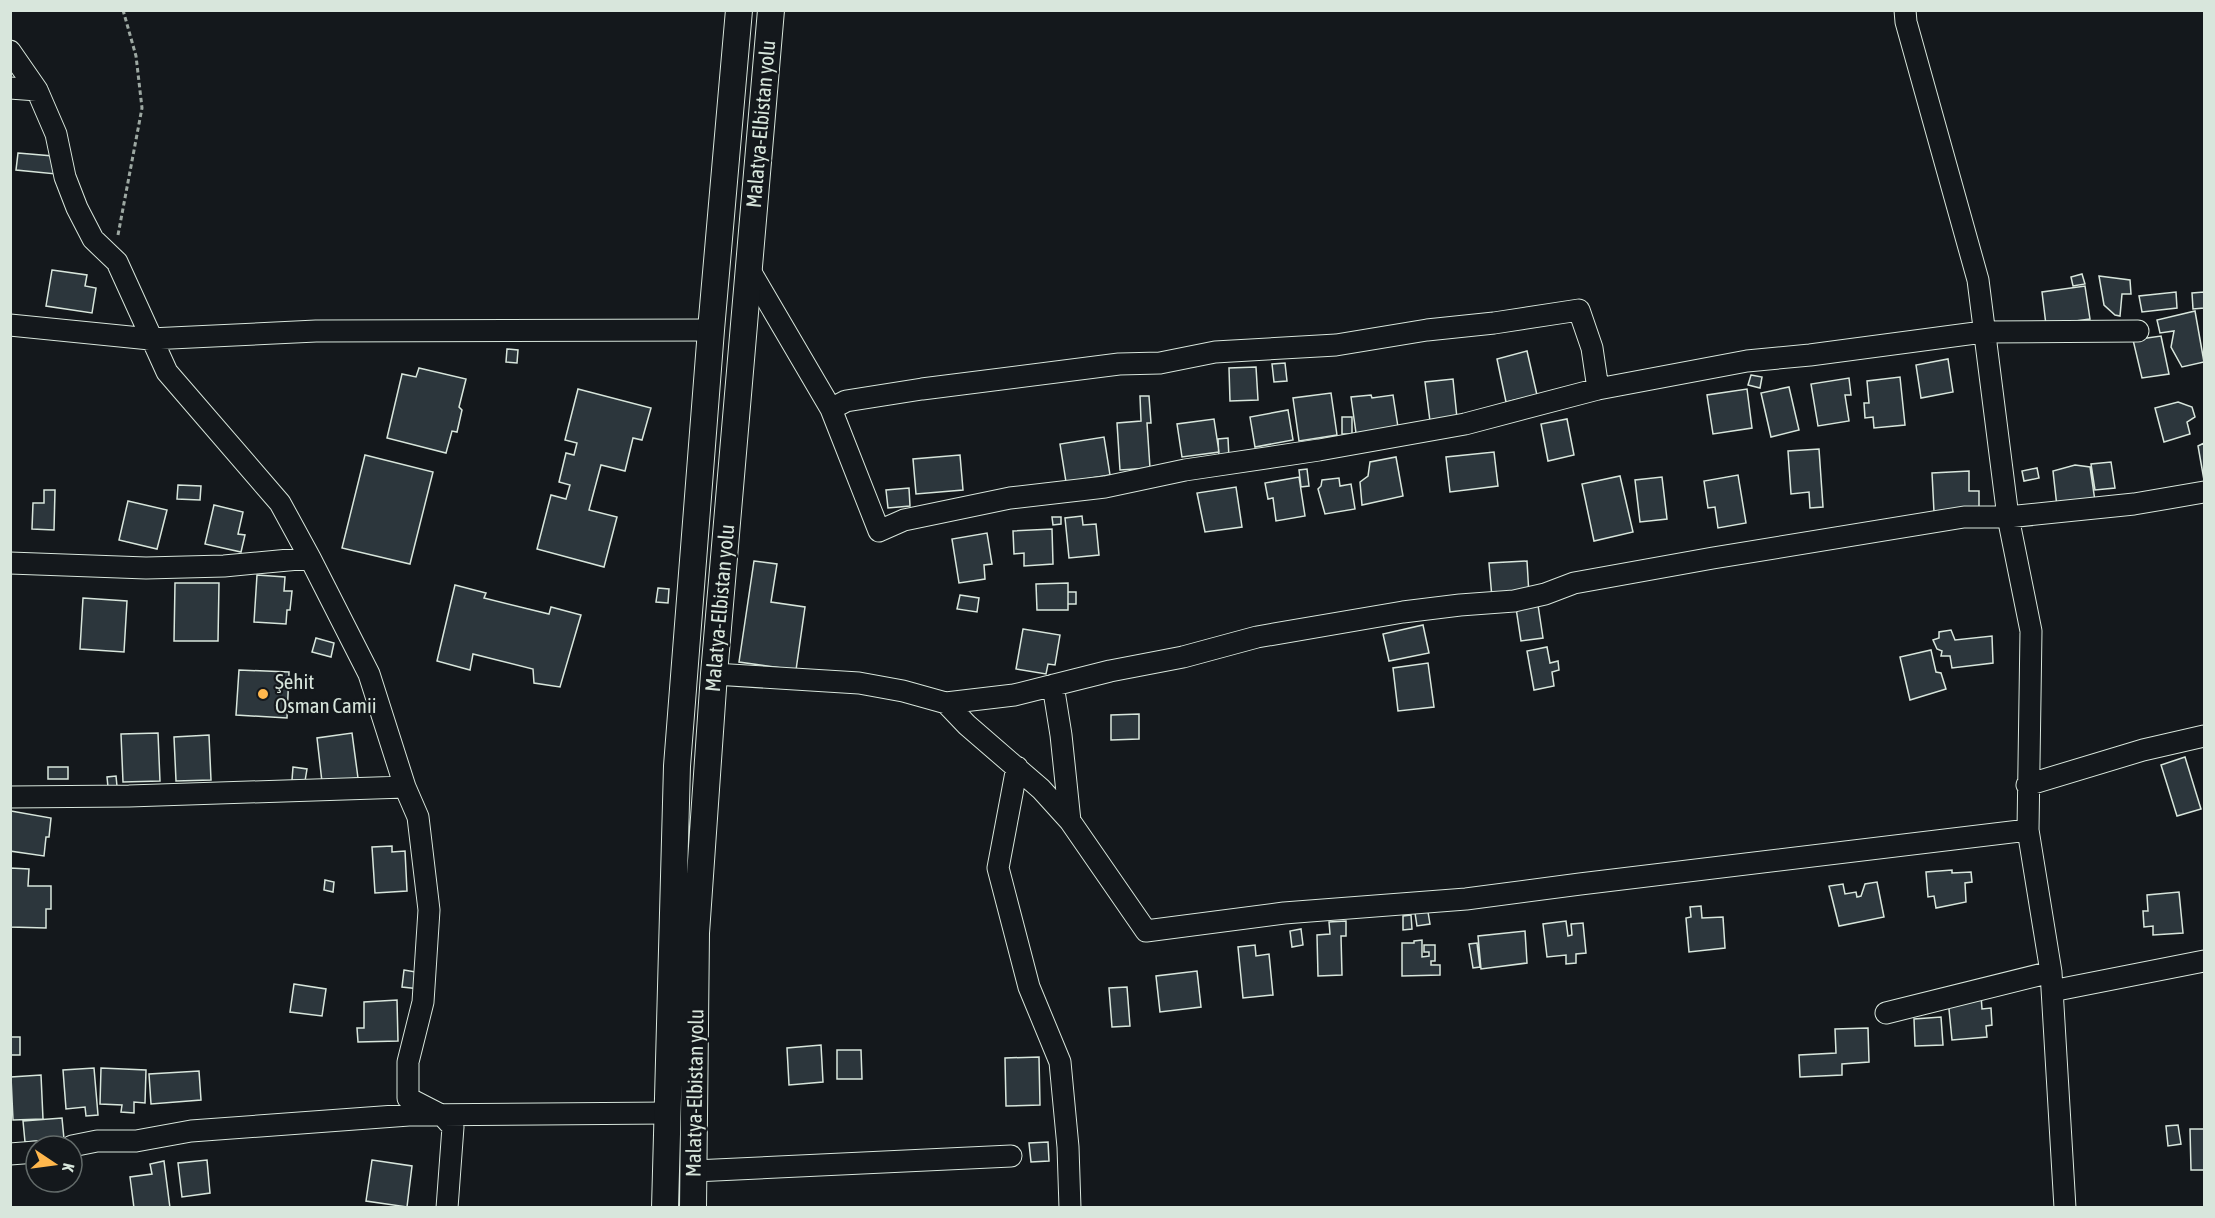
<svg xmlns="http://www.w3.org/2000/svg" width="2215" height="1218" font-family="'Asap Condensed',sans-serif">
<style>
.building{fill:#2c363c;stroke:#d8e6dc;stroke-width:1.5}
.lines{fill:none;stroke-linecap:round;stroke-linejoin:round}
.minor-casing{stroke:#d8e6dc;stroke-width:23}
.major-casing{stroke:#d8e6dc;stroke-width:28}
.path{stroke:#9da8a2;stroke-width:3;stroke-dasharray:4.5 3;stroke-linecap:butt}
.minor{stroke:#14181c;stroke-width:21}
.major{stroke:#14181c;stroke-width:26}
.poi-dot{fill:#ffb74d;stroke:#14181c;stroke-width:2}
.labels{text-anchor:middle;stroke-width:4.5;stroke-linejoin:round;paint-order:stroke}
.street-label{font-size:21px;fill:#d8e6dc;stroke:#14181c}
.poi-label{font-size:21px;fill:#d8e6dc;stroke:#14181c;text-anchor:start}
</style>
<rect width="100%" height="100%" fill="#14181c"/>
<path class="building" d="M18,153L53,156L56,174L16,170Z
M52,270L87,275L85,286L96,288L92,313L46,306Z
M2082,274L2085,284L2073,286L2071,277Z
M2099,276L2130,280L2131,294H2122L2120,316L2115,315L2104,305Z
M2085,286L2090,319L2046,325L2042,292Z
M2176,292L2177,308L2142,312L2139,296Z
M2204,292V308L2193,309L2192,293Z
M2195,311L2204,362L2182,367L2171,347L2174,331L2160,333L2157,320Z
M2161,336L2169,374L2142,378L2133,340Z
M507,349L518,350L517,363L506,362Z
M1527,351L1537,395L1506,402L1497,359Z
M1948,359L1953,392L1921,398L1916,365Z
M1285,363L1287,381L1274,382L1272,364Z
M1256,367L1258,400L1230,401L1229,368Z
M419,368L466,379L459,407L462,410L457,432L452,431L446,453L387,438L402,374L416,377Z
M1751,375L1762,377L1760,388L1748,385Z
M1900,377L1905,425L1874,428L1873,417L1865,418L1864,403H1869L1867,381Z
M1849,378L1851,395H1845L1849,421L1818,426L1811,384Z
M1453,379L1457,418L1430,421L1425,382Z
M1789,387L1799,430L1771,437L1761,393Z
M578,389L651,408L642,440L633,438L625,471L601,465L589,510L617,517L604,567L537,549L551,495L566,499L570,485L559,482L566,453L574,455L577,443L565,440Z
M1747,389L1752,428L1713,434L1707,395Z
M1331,393L1337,435L1299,441L1293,398Z
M1371,395L1372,398L1393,395L1398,427L1356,433L1351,397Z
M1140,396H1149L1151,423H1147L1150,468L1120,470L1117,423L1141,421Z
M2178,402L2192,407L2195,417L2187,422L2190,434L2164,442L2155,408Z
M1288,410L1293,440L1255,447L1250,417Z
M1342,417H1352V434H1342Z
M1214,419L1219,452L1182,457L1177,424Z
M1567,419L1574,455L1548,461L1541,424Z
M1104,437L1110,475L1066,482L1060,444Z
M1228,438L1229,458L1219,459L1218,439Z
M2204,443V480L2198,446Z
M1819,449L1823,507L1810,508L1809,492L1791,494L1788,451Z
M1494,452L1498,486L1450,492L1446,457Z
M365,455L433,472L410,564L342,548Z
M960,455L963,490L916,494L913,459Z
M1396,457L1403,496L1362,505L1360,482L1368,476L1370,462Z
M2111,462L2115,488L2095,490L2091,464Z
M2075,465L2090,467L2095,501L2057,507L2053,471Z
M2037,468L2039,478L2024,481L2022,471Z
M1307,469L1309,486L1301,487L1299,470Z
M1969,471V491H1979V510L1934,512L1932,473Z
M1738,475L1746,523L1718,528L1715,507L1708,508L1704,481Z
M1620,476L1633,532L1594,541L1582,484Z
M1299,477L1305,516L1276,521L1273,498L1268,499L1265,483Z
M1662,477L1667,519L1640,522L1635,480Z
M1339,478L1340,486L1351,484L1355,509L1325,514L1318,489L1321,486L1322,480Z
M178,485L201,486L200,500L177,499Z
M1236,487L1242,527L1205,532L1197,493Z
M909,488L910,506L888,508L886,490Z
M44,490H55L54,530L32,529L33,503H44Z
M128,501L167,510L157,549L119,540Z
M214,505L243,512L238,534L245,535L241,552L205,544Z
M1082,516L1083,525L1096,524L1099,555L1069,558L1065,518Z
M1052,517H1061V524L1053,525Z
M1052,529L1053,564L1024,566V553L1014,554L1013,531Z
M987,533L992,564L984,565L985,579L959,583L952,539Z
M754,561L777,564L771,602L805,607L796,670L739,662Z
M1527,561L1529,595L1492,598L1489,563Z
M257,575L285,577L284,591H292L290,610H287L286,624L254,622Z
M175,583H219L218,641H174Z
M1068,583V610H1037L1036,584Z
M455,585L486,593L484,598L549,614L551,607L581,615L560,687L534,683L533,669L473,654L470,670L437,661Z
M658,588L669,589L668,603L656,602Z
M1068,592H1076V604H1068Z
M960,595L979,598L977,612L957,609Z
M83,598L127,601L124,652L80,649Z
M1538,605L1543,638L1521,641L1516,608Z
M1423,625L1429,653L1389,661L1383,634Z
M1023,629L1060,635L1055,665L1048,664L1046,674L1016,669Z
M1951,630L1955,640L1992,636L1993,663L1952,668L1950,656H1941L1942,651L1937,649L1933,640L1939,638V632Z
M316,638L334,643L331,657L312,652Z
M1547,647L1550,663L1558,661L1559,670L1552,672L1554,686L1534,690L1527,651Z
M1931,650L1936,672L1941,673L1946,689L1910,700L1900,657Z
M1428,663L1434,707L1398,711L1393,668Z
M239,670L289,672L287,718L236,715Z
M1139,714V739L1111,740V715Z
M158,733L160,781L123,782L121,734Z
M352,733L358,778L322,782L317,738Z
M209,735L211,780L176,781L174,737Z
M2185,757L2201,809L2177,816L2161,765Z
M48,767H68V779H48Z
M293,767L307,769L305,781L292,780Z
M116,776L117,786L108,787L107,777Z
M11,811L51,818L49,837H46L44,856L10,851Z
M392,846V852L405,851L407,891L375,893L372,847Z
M10,868L29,869L28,886H51V909H46V928L10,927Z
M1952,870V873L1971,872L1972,882L1965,883L1966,902L1936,908L1934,896L1928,897L1926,872Z
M325,880L334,882L333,892L324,890Z
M1877,882L1884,917L1839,926L1829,886L1843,884L1845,894L1856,892L1857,897L1861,896L1865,884Z
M2179,892L2183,933L2153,935V926L2144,927L2143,911H2148L2147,895Z
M1701,906L1702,918L1723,917L1725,948L1689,952L1686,918L1691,917L1690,907Z
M1428,912L1430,924L1417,926L1415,913Z
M1411,915L1412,929L1403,930V916Z
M1346,921V936H1341L1342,975L1318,976L1317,935L1330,934L1329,922Z
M1566,921L1568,936L1572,935L1571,924L1583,923L1586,953L1576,954V963L1566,964V955L1547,957L1543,924Z
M1301,929L1303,945L1292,947L1290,931Z
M1525,931L1527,963L1481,969L1478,936Z
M1422,940V957L1429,956V952H1424V945H1435V961H1431V965H1440V975L1402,976V943H1414V941Z
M1477,943L1480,967L1473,968L1469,944Z
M1255,945L1256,956L1269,954L1273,995L1243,998L1238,947Z
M404,970L422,973L420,989L402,987Z
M1197,971L1201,1007L1160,1012L1156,976Z
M294,984L326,989L322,1016L290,1012Z
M1127,987L1130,1026L1112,1027L1109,988Z
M1981,995L1982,1009L1991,1008L1992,1025L1986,1026L1987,1037L1952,1040L1948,999Z
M397,1000L398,1041L358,1042L357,1028H364V1002Z
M1941,1017L1943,1045L1915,1046L1914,1019Z
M1868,1028L1869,1062L1842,1064V1075L1800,1077L1799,1055L1836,1053L1835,1029Z
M10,1037H20V1055H10Z
M821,1045L823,1082L789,1085L787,1048Z
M837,1050H861L862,1079H837Z
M1039,1057L1040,1105L1006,1106L1005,1058Z
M94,1068L98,1115L86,1116L85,1107L66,1109L63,1070Z
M101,1068L146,1070L145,1103L134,1102V1113L121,1112L122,1105L100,1104Z
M199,1071L201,1100L151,1104L149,1074Z
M41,1075L43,1119L13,1120L11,1077Z
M62,1118L64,1139L25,1142L23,1121Z
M2178,1125L2181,1144L2168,1146L2166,1126Z
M2190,1129H2204V1170H2191Z
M1048,1142L1049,1161L1031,1162L1029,1143Z
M207,1160L210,1193L182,1197L178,1163Z
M372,1160L412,1166L407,1207L366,1201Z
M164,1161L170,1208H134L130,1177L152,1174L150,1164Z"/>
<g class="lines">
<defs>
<path id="minor" d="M1905,10L1906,22L1978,280L2008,517L2031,631L2028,830L2051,972L2065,1208
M10,51L37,90L56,134L65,177L77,208L93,239L117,262L167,372L280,503L310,558L369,674L405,787L129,796L10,797
M10,88L37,90
M749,269L831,409L879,531L904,520L1010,498L1105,487L1185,470L1319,450L1465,424L1598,389L1747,361L1810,355L1983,332L2138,331
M10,325L150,339L316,331L711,330
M831,409L846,401L922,389L1119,364L1160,363L1215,352L1336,345L1427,330L1494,323L1579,310L1592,348L1598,389
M10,563L146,568L224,566L310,558
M714,674L859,683L903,691L946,703L967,725L1041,789L1070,821L1146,931L1284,913L1466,899L1580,884L2028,830
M1053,685L1061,735L1070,821
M946,703L1014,695L1110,671L1183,657L1257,637L1403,612L1460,605L1514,601L1545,594L1574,583L1713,558L1964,517H2008L2134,504L2204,492
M1017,767L998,868L1029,987L1060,1062L1068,1147L1070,1208
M2027,785L2143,750L2204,736
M405,787L418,817L429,910L423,1002L408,1062V1098L443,1116L453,1127L447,1208
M2052,987L2062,989L2204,961
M1886,1013L2051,972
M72,1146L97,1141H136L191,1131L409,1115L667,1113
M10,1154L36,1152
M694,1171L1011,1156"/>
<path id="major" d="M665,1208L677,766L711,330L739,10
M693,1208L696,933L714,674L771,10"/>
</defs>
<use href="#minor" class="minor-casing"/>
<use href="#major" class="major-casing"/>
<path class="path" d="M118,235L142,108L136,56L123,10"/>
<use href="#minor" class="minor"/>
<use href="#major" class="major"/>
</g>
<circle class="poi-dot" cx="263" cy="694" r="6"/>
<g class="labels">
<g class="street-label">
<text transform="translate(761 124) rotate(-85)" y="7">Malatya-Elbistan yolu</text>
<text transform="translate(720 608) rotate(-85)" y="7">Malatya-Elbistan yolu</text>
<text transform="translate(695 1093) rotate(-89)" y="7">Malatya-Elbistan yolu</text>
</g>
<g class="poi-label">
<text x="275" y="689">Şehit<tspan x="275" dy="24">Osman Camii</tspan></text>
</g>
</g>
<rect width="2215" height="1218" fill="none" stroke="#d8e6dc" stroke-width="24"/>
<g transform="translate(54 1164) rotate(103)"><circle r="28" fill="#14181c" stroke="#626a69" stroke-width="1.5"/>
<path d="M0-4.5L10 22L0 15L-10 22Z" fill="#ffb74d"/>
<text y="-9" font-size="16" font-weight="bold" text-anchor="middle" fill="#d8e6dc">K</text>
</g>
</svg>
